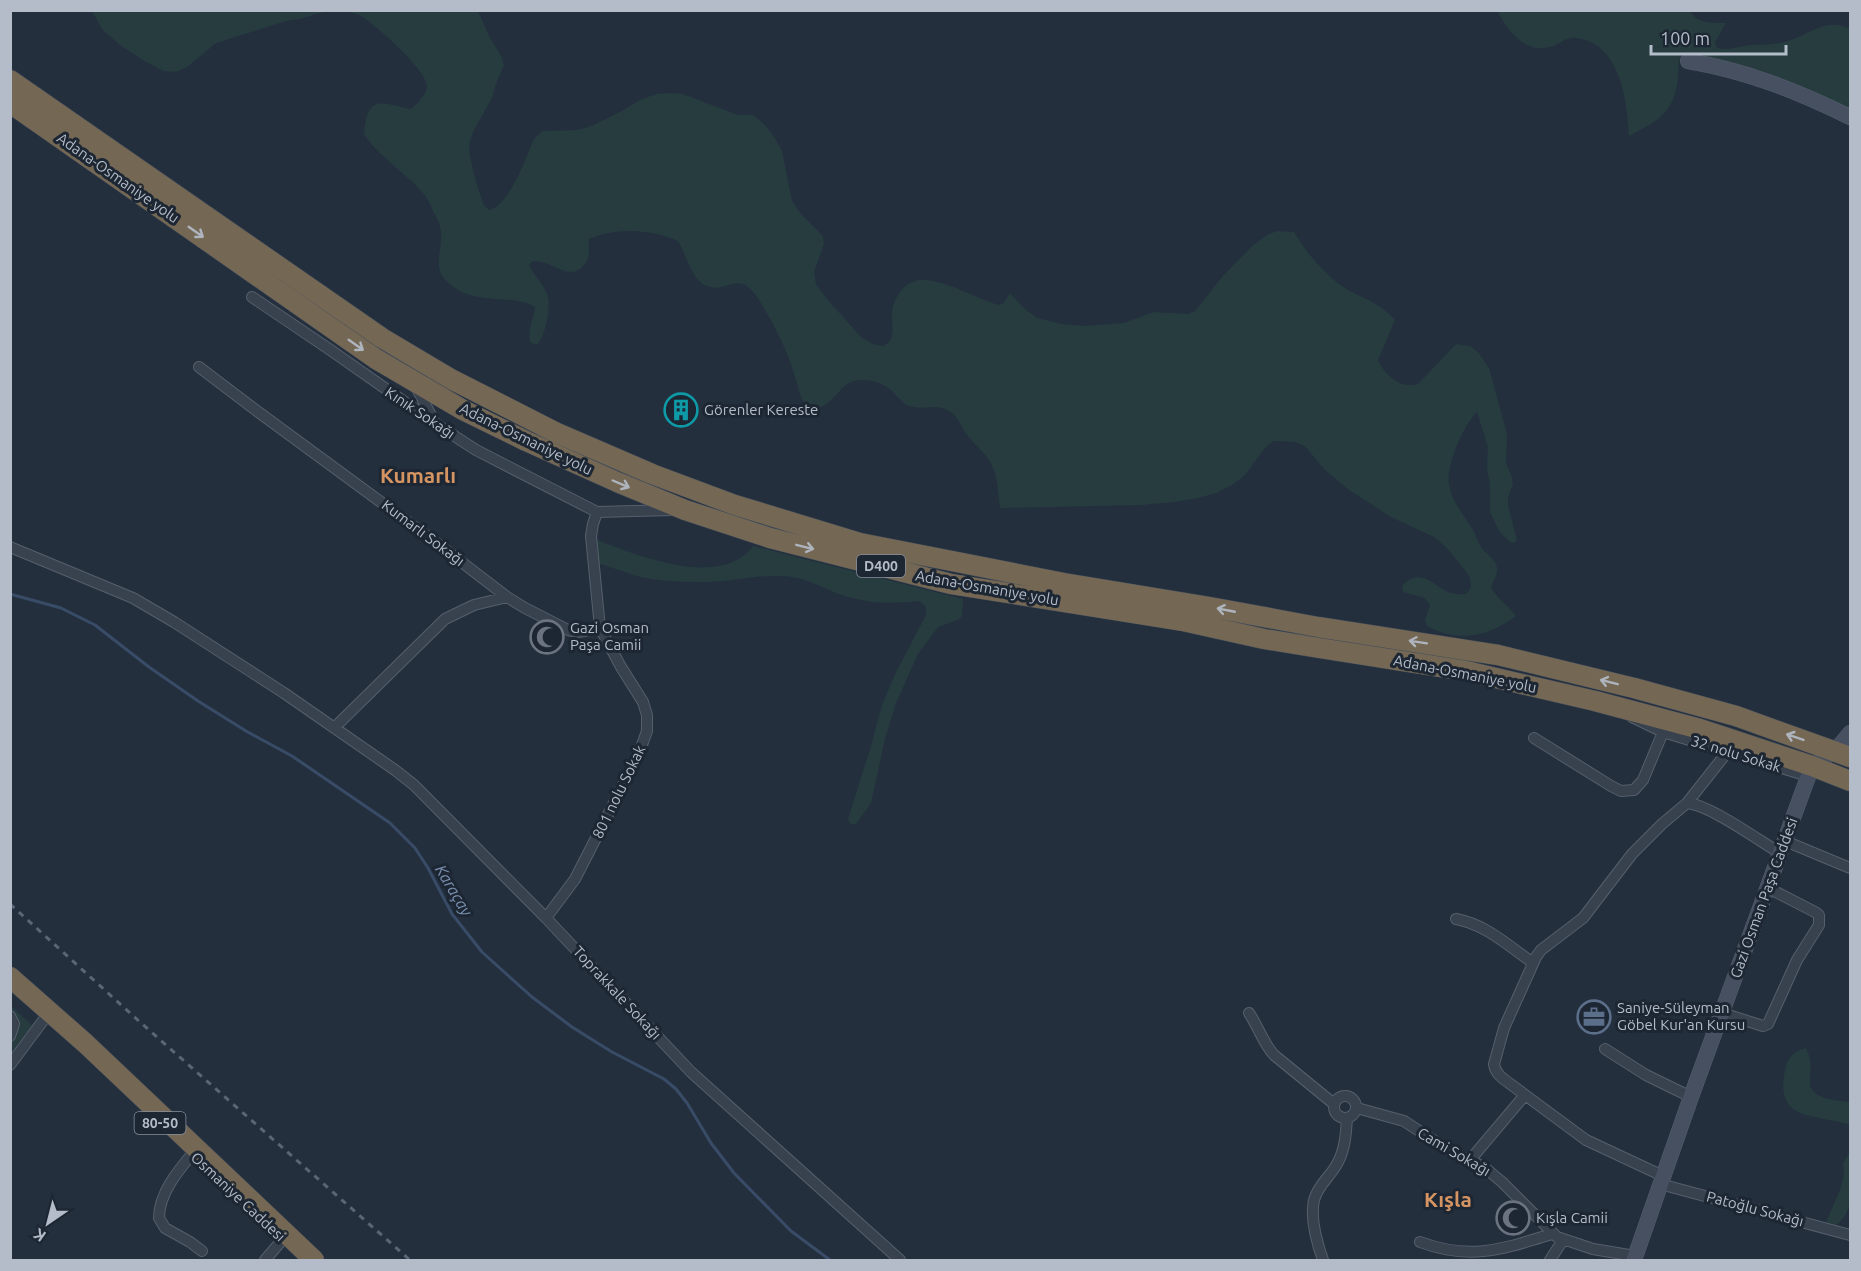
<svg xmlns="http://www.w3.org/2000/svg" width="1861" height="1271" font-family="Ubuntu,sans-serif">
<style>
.green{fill:#263c3f}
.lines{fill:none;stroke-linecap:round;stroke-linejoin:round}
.stream{stroke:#394c67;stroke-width:3}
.street-casing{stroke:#565f6c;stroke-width:12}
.secondary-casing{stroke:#565f6c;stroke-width:16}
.highway-casing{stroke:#434c59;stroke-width:21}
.street{stroke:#38414e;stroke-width:10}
.secondary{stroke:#465061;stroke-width:15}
.highway{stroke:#746855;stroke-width:20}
.rail{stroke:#5a6575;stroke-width:3;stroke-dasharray:6 6;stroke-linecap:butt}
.oneway{stroke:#aeb4bd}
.labels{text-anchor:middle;stroke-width:6;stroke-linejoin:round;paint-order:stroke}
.shield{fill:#1d2633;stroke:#878f9c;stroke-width:1.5}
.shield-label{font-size:14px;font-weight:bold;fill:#b4bcc9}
.street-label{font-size:15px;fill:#b4bcc9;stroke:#1d2633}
.poi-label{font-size:15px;fill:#b4bcc9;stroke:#1d2633;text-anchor:start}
.water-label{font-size:16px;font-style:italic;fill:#7c92b1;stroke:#1d2633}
.district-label{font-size:21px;font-weight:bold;fill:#d59563;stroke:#1d2633}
</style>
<rect width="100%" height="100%" fill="#242f3e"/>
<path class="green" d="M92,11H327L300,19L286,21L216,43L187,67L176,72L164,71L146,62L120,45L102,29Z
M344,11H478L489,36L501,56L504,65L496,84L492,98L474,130L469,144L470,157L476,182L484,206L489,210C510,205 526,157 534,139L542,131L577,130L589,127L620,112L640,100L656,94L671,93L683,94L738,115H753L764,124L775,138L782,151L792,201L801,214L823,236L824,244L814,272L816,284L826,298L861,337L873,344L883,346C885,345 889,342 890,340C895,332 891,322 892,313C893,300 902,285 915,281C935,274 978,300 999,305L1004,303L1010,293L1025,309L1037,318L1062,324L1085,326L1124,323L1154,312L1188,314L1195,311L1222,277L1252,246L1267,235L1277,231L1294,232C1307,254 1326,276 1348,290C1364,299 1382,304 1395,320L1378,360C1384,375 1402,390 1418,384L1456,344L1470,346L1478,352L1489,368L1507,434L1506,463L1512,477L1513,484L1508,497V505L1517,540L1514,543L1510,542L1499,531L1490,512V485L1487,468L1488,447L1477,412C1463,426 1446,465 1449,485C1452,502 1465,516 1473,530C1476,536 1478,542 1481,547C1486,555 1497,559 1497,569C1498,575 1493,581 1491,587C1495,597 1509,606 1516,616C1488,637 1458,643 1427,626L1425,620L1430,605L1425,598L1403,592L1402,586C1424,563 1436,593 1457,594C1460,595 1464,594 1467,593L1471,587L1470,578L1465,570L1447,548L1434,537L1391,517L1349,490L1324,469L1305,446L1295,442L1273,441L1265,448L1244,476L1232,485L1216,493L1198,498L1174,502L1141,505L1000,508C998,491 998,470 986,456C980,448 971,441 965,432C958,421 959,416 945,409C934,404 918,412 905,404C900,400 896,395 892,391C882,382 867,378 854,381C837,385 831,414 809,406C801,402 800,394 798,387C791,360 780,335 766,312C761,303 753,288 743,284C730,280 720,294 703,284C690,275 686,254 678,241C651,229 617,227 589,239C588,245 590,252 588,258C586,265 578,273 570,272C558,271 549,261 533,261L529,265C534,275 543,284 547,294C552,305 545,337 537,345L531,343C526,332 534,319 535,307C516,294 479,305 455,288C426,269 446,252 440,226C439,221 436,217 434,213C431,207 428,198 423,193C405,172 379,157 364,134C367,95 380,102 410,109C417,105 426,95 427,87C429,72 375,24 361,16C356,13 349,12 344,11Z
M1497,11H1690C1698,24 1712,23 1726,23L1715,42L1717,48C1728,51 1739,46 1750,45C1763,44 1775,45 1788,41C1811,34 1826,17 1850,29V112C1799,81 1752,65 1693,55H1682C1677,62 1679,69 1678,78C1674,113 1658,121 1629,136C1628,106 1621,50 1585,40C1581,39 1576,37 1572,38C1564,39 1558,45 1550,47C1524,54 1508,30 1497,11Z
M597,540C637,555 720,590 753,546L963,599L962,616L958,620L938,627L918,654L896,703L885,739L871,803L856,824H851L848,819L871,746L882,705L896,672L926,615V607L920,601C892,604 867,604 839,594C825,589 812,581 797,578C768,572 738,581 710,582C686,582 660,582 637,576C624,572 611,567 598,563Z
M11,1006L32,1025L11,1053Z
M1806,1048C1813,1063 1810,1067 1810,1082C1809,1099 1838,1101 1850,1102V1125C1816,1113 1774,1123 1785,1070C1787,1058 1794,1051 1806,1048Z
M1850,1151C1850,1175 1858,1210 1836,1225L1826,1222L1840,1190L1844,1174L1843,1164Z"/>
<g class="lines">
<path class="stream" d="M10,594L61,608L95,625L149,667L198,701L246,731L292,756L390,823L415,848L428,868L452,914L482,952L532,997L572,1027L612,1052L664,1079L676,1089L687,1103L711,1143L734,1173L791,1231L830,1260"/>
<defs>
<path id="street" d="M252,297L329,349L436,424L476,450L597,512
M199,367L257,411L442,547L507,597L525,608L568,630L578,632L600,628
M415,385L434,421
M10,547L133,598L174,622L284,693L395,770L414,785L546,918L691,1072L900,1260
M1632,717L1663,732L1808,776
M334,728L445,619L474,605L507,597
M1534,738L1611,786L1621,791L1634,790L1643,780L1663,732
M1687,803C1710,805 1758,840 1780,853
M1785,841L1850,868
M546,918L575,879L638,756L647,731V715L643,702L621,667L600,628L591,536L593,524L597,512L673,510
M1456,919C1485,924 1509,946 1533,963
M1249,1013C1258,1026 1263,1043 1274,1055L1334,1104
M1722,1013L1763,1026L1768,1024L1797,960L1819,925V915L1815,912L1768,888
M10,1016L14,1024L10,1036
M1605,1049L1646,1075L1691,1097
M10,1065L45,1018
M1334 1107a11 11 0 1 1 22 0a11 11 0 1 1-22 0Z
M1357,1108L1404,1121L1453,1153L1484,1167L1502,1182L1557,1237L1593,1249L1635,1256
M192,1154C177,1172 159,1194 159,1218L165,1228L190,1242L202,1251
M1470,1160L1525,1095
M1663,1176L1586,1140L1509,1083C1502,1078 1495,1073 1494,1064L1504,1028L1536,957L1541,950L1583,918L1632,854L1662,824L1687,803L1736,741
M1660,1184L1850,1235
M1420,1242C1471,1261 1503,1249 1552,1234
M265,1260L283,1239
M1323,1260C1317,1243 1310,1218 1314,1200C1318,1185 1330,1177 1337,1164C1345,1150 1346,1134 1347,1118
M1550,1260L1563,1240"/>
<path id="secondary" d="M1688,61C1747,71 1797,91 1850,117
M1634,1260L1691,1097L1812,766L1835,751L1850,733"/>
<path id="highway" d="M10,80L382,338L451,379L557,433L652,474L735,505L860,543L1064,583L1210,607L1318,627L1498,655L1634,688L1736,716L1850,757
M10,103L376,359L463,410L526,441L617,482L685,510L770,538L951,584L1183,621L1264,639L1319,648L1466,671L1595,701L1700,729L1812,766L1850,781
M10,977L85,1043L314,1260"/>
</defs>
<use href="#street" class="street-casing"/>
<use href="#secondary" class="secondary-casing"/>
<use href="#highway" class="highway-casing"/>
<use href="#street" class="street"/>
<use href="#secondary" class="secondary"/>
<use href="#highway" class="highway"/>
<path class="rail" d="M10,904L141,1023L410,1260"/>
</g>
<defs><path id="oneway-shaft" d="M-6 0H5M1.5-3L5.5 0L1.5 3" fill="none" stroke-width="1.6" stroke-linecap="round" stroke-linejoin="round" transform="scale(1.5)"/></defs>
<g class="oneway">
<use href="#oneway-shaft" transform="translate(196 232) rotate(35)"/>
<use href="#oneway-shaft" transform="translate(356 345) rotate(35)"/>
<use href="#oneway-shaft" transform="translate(621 484) rotate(23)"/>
<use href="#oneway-shaft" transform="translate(805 547) rotate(14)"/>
<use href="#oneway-shaft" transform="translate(1226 610) rotate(-169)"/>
<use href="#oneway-shaft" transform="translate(1418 642) rotate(-171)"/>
<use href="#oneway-shaft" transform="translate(1609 682) rotate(-166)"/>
<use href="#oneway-shaft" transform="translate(1795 737) rotate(-161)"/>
</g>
<defs>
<symbol id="building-ring" viewBox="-11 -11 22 22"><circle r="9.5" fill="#1d2633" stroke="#0f9aa8" stroke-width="1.5"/><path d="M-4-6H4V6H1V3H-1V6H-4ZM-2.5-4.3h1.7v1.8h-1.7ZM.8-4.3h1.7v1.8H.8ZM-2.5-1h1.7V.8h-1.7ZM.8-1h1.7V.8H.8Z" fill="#0f9aa8"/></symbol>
<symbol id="mosque-ring" viewBox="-11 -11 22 22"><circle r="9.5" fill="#1d2633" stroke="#6b7280" stroke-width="1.5"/><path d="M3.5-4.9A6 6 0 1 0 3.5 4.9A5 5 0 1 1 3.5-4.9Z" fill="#6b7280"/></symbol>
<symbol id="office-ring" viewBox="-11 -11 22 22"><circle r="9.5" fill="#1d2633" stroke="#5c6f8a" stroke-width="1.5"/><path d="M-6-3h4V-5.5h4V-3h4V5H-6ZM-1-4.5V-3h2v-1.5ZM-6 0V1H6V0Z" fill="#5c6f8a"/></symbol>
</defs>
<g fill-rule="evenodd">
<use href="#building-ring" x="662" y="391" width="38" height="38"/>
<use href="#mosque-ring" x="528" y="618" width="38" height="38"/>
<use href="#office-ring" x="1575" y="998" width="38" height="38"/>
<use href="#mosque-ring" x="1494" y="1199" width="38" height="38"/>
</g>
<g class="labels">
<g class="shield">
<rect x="857" y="555" width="48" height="22" rx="4.5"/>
<rect x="134.5" y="1112" width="51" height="22" rx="4.5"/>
</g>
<g class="shield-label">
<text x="881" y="571">D400</text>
<text x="160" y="1128">80-50</text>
</g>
<g class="street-label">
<text transform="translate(118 178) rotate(35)" y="5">Adana-Osmaniye yolu</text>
<text transform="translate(420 413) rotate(34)" y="5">Kınık Sokağı</text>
<text transform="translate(526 439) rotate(26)" y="5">Adana-Osmaniye yolu</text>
<text transform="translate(423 533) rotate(37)" y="5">Kumarlı Sokağı</text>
<text transform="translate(987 588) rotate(10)" y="5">Adana-Osmaniye yolu</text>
<text transform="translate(1465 674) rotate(11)" y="5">Adana-Osmaniye yolu</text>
<text transform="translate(1736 754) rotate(17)" y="5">32 nolu Sokak</text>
<text transform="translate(619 792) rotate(-64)" y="5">801 nolu Sokak</text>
<text transform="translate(1764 898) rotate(-70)" y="5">Gazi Osman Paşa Caddesi</text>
<text transform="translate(617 993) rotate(47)" y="5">Toprakkale Sokağı</text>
<text transform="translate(1454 1152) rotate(30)" y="5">Cami Sokağı</text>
<text transform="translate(238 1197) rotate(43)" y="5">Osmaniye Caddesi</text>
<text transform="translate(1755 1209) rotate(15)" y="5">Patoğlu Sokağı</text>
</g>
<g class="poi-label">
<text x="704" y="415">Görenler Kereste</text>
<text x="570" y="633">Gazi Osman<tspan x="570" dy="17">Paşa Camii</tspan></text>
<text x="1617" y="1013">Saniye-Süleyman<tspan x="1617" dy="17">Göbel Kur'an Kursu</tspan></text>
<text x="1536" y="1223">Kışla Camii</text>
</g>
<g class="water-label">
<text transform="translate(454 890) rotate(59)" y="6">Karaçay</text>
</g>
<g class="district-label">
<text x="418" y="483">Kumarlı</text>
<text x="1448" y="1207">Kışla</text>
</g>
</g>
<rect width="1861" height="1271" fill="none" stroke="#b4bcc9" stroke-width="24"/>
<g transform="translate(48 1223) rotate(215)" stroke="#1d2633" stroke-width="4.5" paint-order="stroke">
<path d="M0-4.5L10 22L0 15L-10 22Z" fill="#b4bcc9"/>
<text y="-9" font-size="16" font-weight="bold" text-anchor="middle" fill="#b4bcc9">K</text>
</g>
<path d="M1651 45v9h135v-9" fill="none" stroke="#b4bcc9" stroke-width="3"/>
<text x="1660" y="45" font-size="18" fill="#b4bcc9" stroke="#1d2633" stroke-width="4.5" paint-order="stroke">100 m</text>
</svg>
